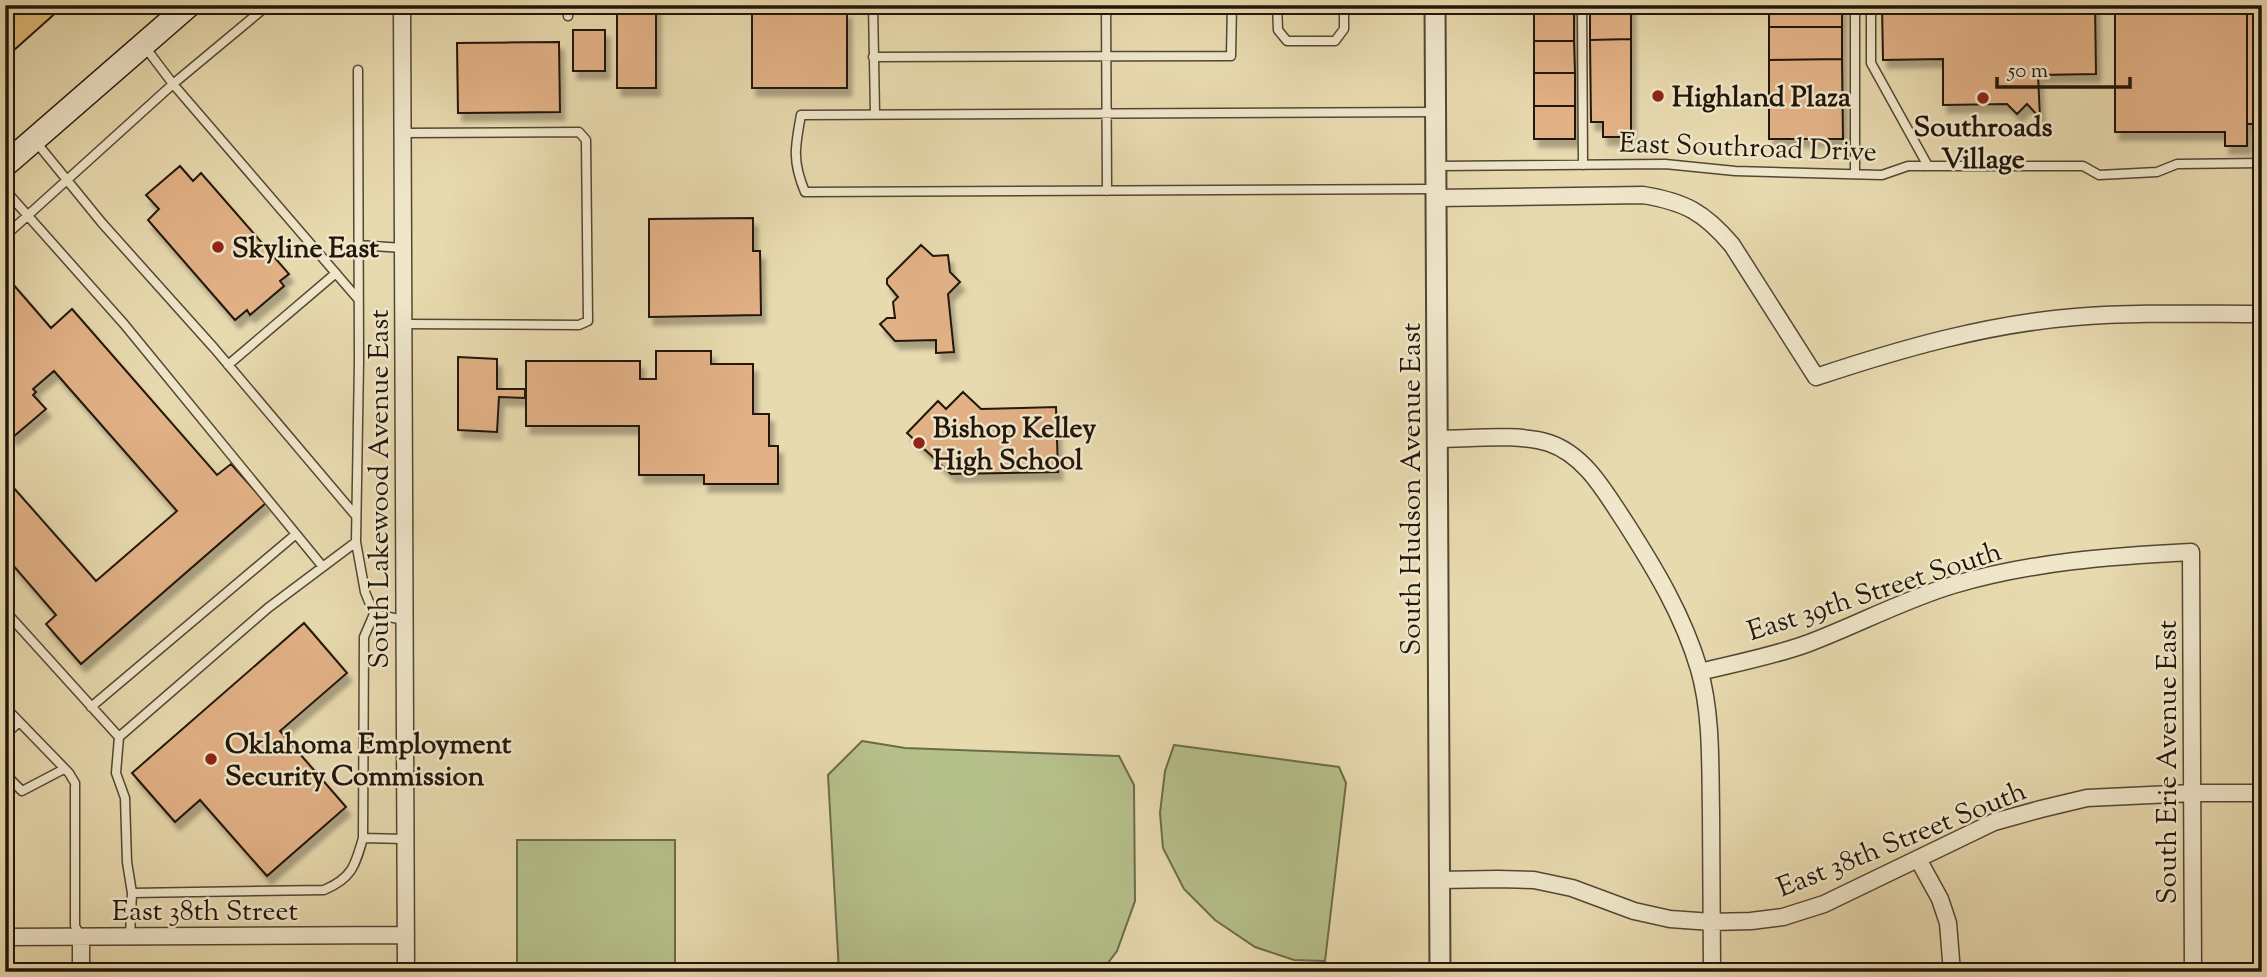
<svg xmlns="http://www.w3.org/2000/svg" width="2267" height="977" font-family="'Sorts Mill Goudy',serif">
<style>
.green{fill:#b6c08b;stroke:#6c6b4a;stroke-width:2}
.building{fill:#e2b186;stroke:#21160a;stroke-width:2;filter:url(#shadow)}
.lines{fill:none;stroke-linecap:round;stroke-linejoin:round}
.service-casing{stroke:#534733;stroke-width:11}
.minor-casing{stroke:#534733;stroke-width:19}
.tertiary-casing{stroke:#534733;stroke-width:23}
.secondary-casing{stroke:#21160a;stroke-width:26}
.motorway-casing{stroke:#21160a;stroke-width:32}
.service{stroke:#f0e7cb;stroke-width:8}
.minor{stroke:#f0e7cb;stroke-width:16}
.tertiary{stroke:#f0e7cb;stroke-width:19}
.secondary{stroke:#f0e7cb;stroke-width:23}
.motorway{stroke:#e4bd78;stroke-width:28}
.poi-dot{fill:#8f2418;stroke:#f0e7cb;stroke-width:2.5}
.labels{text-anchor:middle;stroke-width:5;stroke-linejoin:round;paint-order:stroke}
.poi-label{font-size:28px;font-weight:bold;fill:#21160a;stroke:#f0e7cb;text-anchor:start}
.street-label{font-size:28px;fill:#21160a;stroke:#f0e7cb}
</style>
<defs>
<filter id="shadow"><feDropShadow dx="4.5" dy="8" stdDeviation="2" flood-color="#0004"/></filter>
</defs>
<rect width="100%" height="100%" fill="#e8daaf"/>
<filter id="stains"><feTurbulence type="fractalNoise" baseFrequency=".00286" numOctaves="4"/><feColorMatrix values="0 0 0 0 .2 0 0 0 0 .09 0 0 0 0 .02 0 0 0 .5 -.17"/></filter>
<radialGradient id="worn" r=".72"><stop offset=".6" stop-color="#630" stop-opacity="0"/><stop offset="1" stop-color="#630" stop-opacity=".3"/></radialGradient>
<path class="green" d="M862,741L905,748L1119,756L1134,785L1135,901L1117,951L1101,972H839L828,775Z
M1174,745L1339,767L1346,783L1325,961L1294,960L1255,947L1215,920L1184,889L1163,848L1160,813L1165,771Z
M517,840H675V972H517Z"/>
<path class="building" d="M617,5H656V88H617Z
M752,5H837V11H847V88H752Z
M1534,5H1574V41H1534Z
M1590,5H1631V39L1590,40Z
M1769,5H1842V27H1769Z
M1882,5H2095L2096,74L2038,75L2040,118L2027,104L2017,114L2007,104L1943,105V59L1883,60Z
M2115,5H2247V146H2225V132H2115Z
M2247,5H2262V124H2247Z
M1769,27H1842V59L1769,60Z
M573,30H605V71H573Z
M1631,39V137H1603V122H1591L1590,40Z
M1534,41H1574L1575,73H1534Z
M559,42L560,112L458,113L457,43Z
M1842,59L1843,139H1769V60Z
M1534,73H1575V106H1534Z
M1534,106H1575V139H1534Z
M180,166L193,181L201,173L289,274L280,281L284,286L250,315L247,310L235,320L148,220L159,209L146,195Z
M753,218V251H760L761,315L649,317V219Z
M921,245L933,256L948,255L950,272L960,282L948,294L954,352L936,353V340L895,341L880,324L887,318H895L893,302L898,297L887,284V279Z
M12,283L51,328L72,309L217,475L231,464L266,503L81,664L46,624L56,615L5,556V478L96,581L177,511L54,371L33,389L36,392L33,395L46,409L13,437L5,428V289Z
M656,351H711V364H753V414H769V446H778V484H704V475H639V426H526V361H640V379H656Z
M458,357L497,359V389H525V398L499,397L497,432L458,430Z
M963,392L981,409L1056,407L1058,472L951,474L907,433L938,401L946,409Z
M304,623L347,673L280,731L346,807L267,876L200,800L175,822L132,773Z"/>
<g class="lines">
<defs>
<path id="service" d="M568,5V16
M873,5L875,114
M1106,5L1107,191
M1277,5L1278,30L1287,41H1335L1344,29V5
M1582,5L1583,165
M1855,5V174
M1871,5V63L1928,166
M145,47L173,84L358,299
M873,57L1231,56L1232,5
M402,133L579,132L586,140L588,321L579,325L403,324
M36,142L102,223L214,348L356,516
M1438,166L1665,164L1735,171L1882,175L1908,166H2083L2099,175L2157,172L2177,164L2262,163
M1434,189L805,192C792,161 795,147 801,115L1436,112
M5,190L124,324L323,567
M5,236L173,84L268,5
M358,245L403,248
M228,365L336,273
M356,542L365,592L374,614L404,620
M5,611L119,737L268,608L356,542L359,361L358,70
M374,614L364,637L363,838L405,839
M5,707L69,773L75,783V926L81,937
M91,707L296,534
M5,735L19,722
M119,737L116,773L125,798L127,862L132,893
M5,774L22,791L64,769
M130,936L132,893L324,890C352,878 355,866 363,838"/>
<path id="minor" d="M402,5L406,972
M1437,198L1643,195C1685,202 1704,212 1732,245L1816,377C1900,349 1987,324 2075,317C2137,312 2200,314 2262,314
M1437,439C1469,439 1520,433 1549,443C1585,455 1605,492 1625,522C1655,569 1683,615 1699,669C1712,714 1710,765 1711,812C1711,865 1712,918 1712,972
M1700,672C1736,663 1774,656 1809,643C1857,625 1903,600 1953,585C2031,562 2110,556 2191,552L2193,972
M1918,859L1940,899L1948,923L1952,972
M1439,880L1498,879L1534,880L1572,888L1634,911L1670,919L1712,922L1751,921L1783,917L1824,904L1994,822L2041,809L2087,798L2193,793H2262
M5,937L406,935
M81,937V972"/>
<path id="tertiary" d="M1435,5L1440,972"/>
<path id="secondary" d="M5,165L189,5"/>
<path id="motorway" d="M5,38L42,5"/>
</defs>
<use href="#service" class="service-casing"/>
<use href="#minor" class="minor-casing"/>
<use href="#tertiary" class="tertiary-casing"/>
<use href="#secondary" class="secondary-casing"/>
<use href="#motorway" class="motorway-casing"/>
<use href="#service" class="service"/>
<use href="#minor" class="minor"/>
<use href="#tertiary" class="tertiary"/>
<use href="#secondary" class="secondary"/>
<use href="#motorway" class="motorway"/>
</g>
<g class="poi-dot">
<circle cx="1658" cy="96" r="7"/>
<circle cx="1983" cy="98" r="7"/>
<circle cx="218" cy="247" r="7"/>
<circle cx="919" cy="443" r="7"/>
<circle cx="211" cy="759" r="7"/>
</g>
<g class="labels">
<g class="poi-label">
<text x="1672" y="106">Highland Plaza</text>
<text x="1983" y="136" text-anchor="middle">Southroads<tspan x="1983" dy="32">Village</tspan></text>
<text x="232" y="257">Skyline East</text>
<text x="933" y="437">Bishop Kelley<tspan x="933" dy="32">High School</tspan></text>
<text x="225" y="753">Oklahoma Employment<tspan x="225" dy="32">Security Commission</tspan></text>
</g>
<g class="street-label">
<text transform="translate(1748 146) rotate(2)" y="10">East Southroad Drive</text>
<text transform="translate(378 489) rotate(-90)" y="10">South Lakewood Avenue East</text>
<text transform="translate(1410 489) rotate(-90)" y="10">South Hudson Avenue East</text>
<text transform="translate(1874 590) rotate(-18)" y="10">East 39th Street South</text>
<text transform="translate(2166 762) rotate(-90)" y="10">South Erie Avenue East</text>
<text transform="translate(1901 838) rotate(-22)" y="10">East 38th Street South</text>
<text x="205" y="920">East 38th Street</text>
</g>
</g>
<rect width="2267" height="977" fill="none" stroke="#e8daaf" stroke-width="28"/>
<rect x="7" y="7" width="2253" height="963" fill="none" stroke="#21160a" stroke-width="3.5"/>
<rect x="14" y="14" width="2239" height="949" fill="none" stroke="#21160a" stroke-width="2"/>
<path d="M1997 77v10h133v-10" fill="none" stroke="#21160a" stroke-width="3.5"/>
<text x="2008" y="77" font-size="21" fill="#21160a" stroke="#f0e7cb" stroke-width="5" paint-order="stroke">50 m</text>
<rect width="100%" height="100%" filter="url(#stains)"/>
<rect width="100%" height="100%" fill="url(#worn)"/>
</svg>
